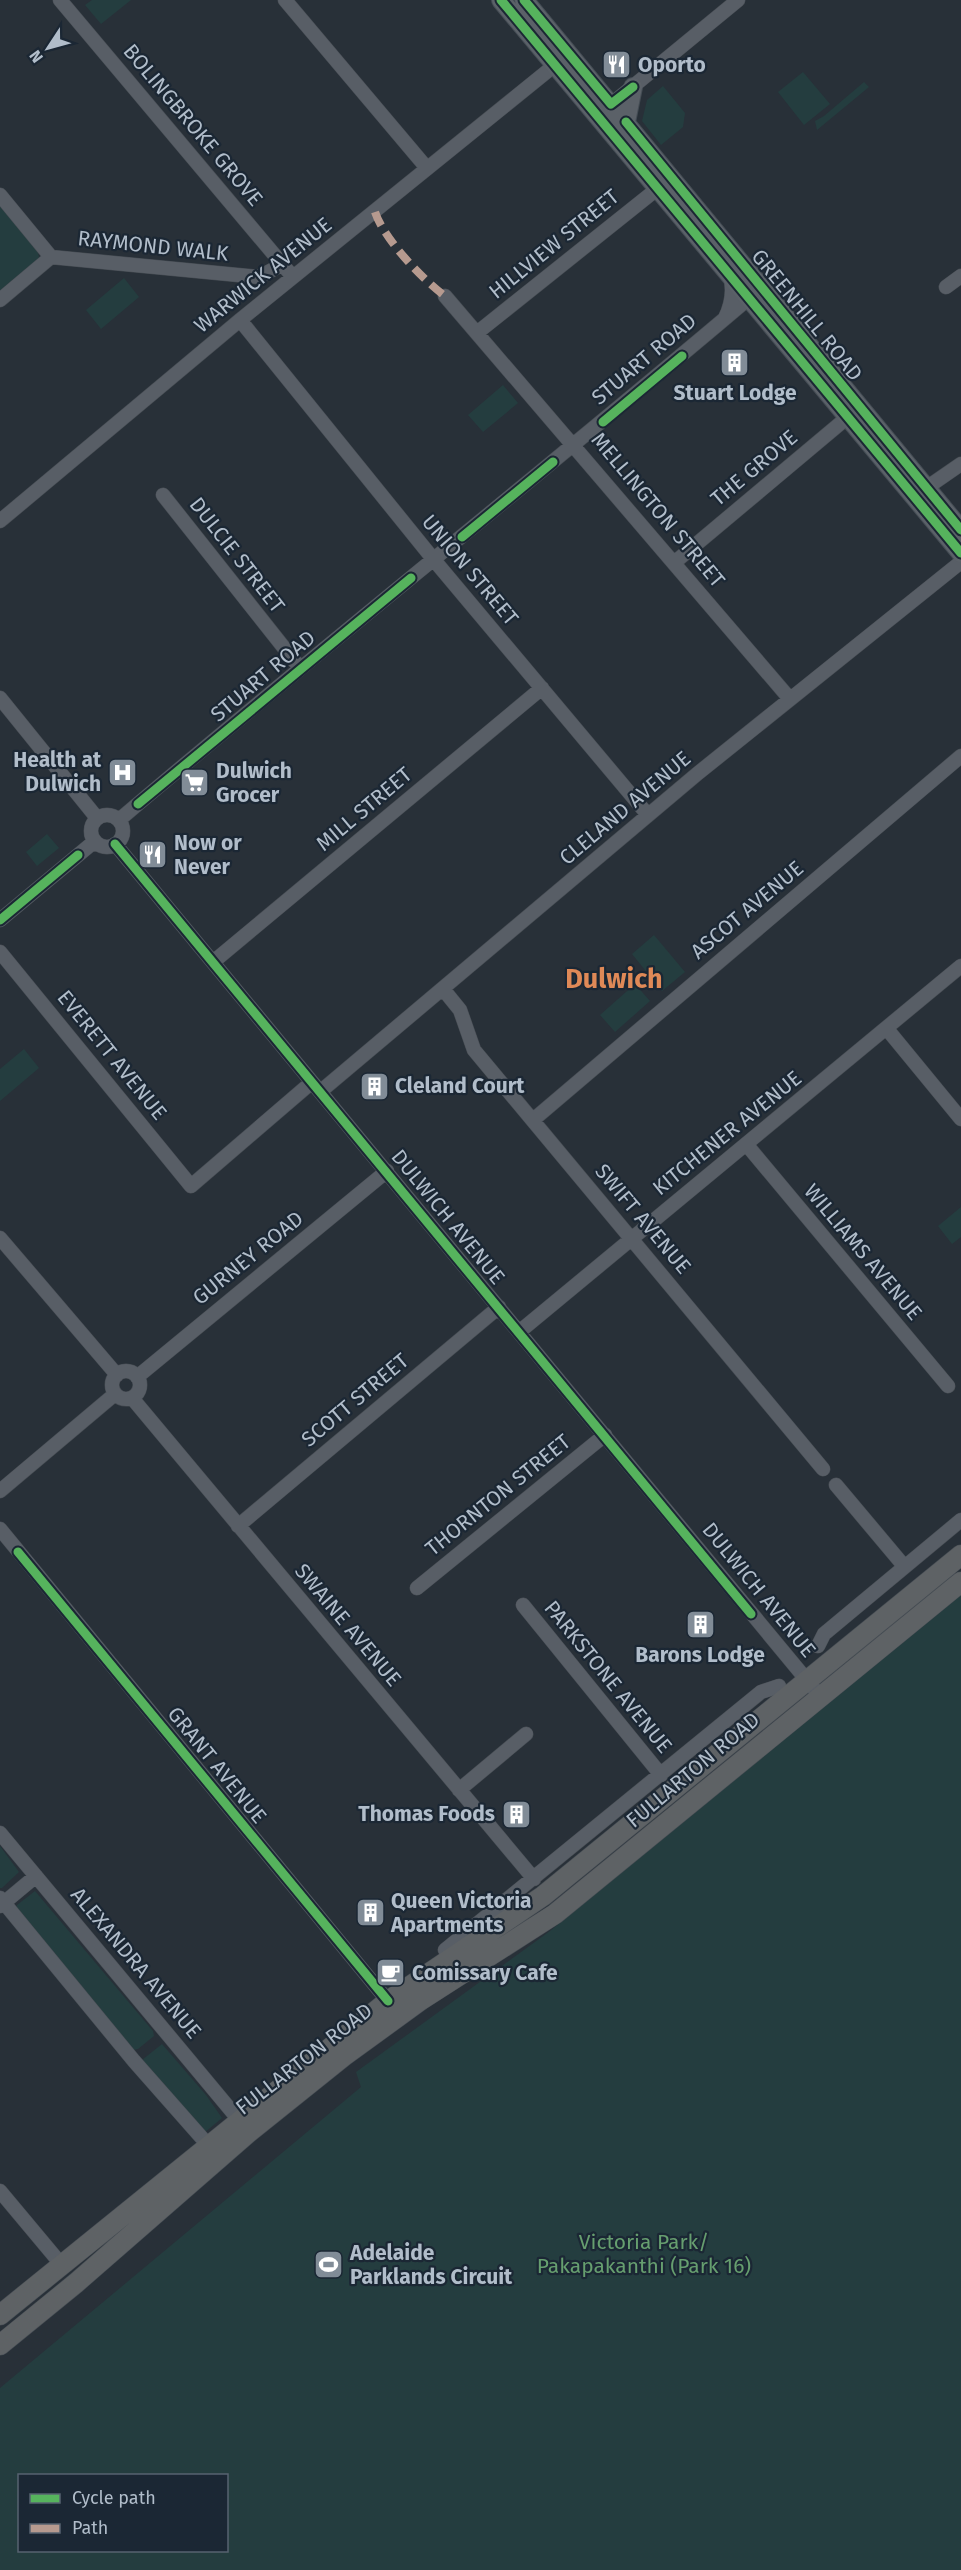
<svg xmlns="http://www.w3.org/2000/svg" width="961" height="2570" font-family="'Fira Sans',sans-serif">
<style>
.green{fill:#243d3f;fill-rule:evenodd}
.lines{fill:none;stroke-linecap:round;stroke-linejoin:round}
.minor-casing{stroke:#464c53;stroke-width:15}
.major-casing{stroke:#454d55;stroke-width:20}
.highway-casing{stroke:#454c53;stroke-width:21}
.minor{stroke:#585e66;stroke-width:14}
.major{stroke:#5b6168;stroke-width:18}
.highway{stroke:#5e6265;stroke-width:20}
.quiet{stroke:#b69a8f;stroke-width:8;stroke-dasharray:15 8;stroke-linecap:butt}
.cycleway-casing{stroke:#1b2734;stroke-width:13}
.cycleway{stroke:#56b35d;stroke-width:9}
.labels{text-anchor:middle;stroke-width:4.5;stroke-linejoin:round;paint-order:stroke}
.poi-label{font-size:21px;font-weight:bold;fill:#b1bdca;stroke:#1b2734;text-anchor:start}
.street-label{font-size:21px;fill:#b1bdca;stroke:#1b2734}
.park-label{font-size:21px;fill:#669e6f;stroke:#1b2734}
.district-label{font-size:27px;font-weight:bold;fill:#df8957;stroke:#1b2734}
</style>
<rect width="100%" height="100%" fill="#283038"/>
<path class="green" d="M92,0H131L101,24L85,5Z
M803,72L830,104L804,125L778,92Z
M864,82L869,87L817,130L815,121L824,116Z
M663,86L685,113L683,127L661,145L642,121L647,100Z
M0,203L37,247L39,257L33,267L0,294Z
M124,278L139,297L101,329L86,310Z
M503,385L518,403L483,432L468,415Z
M47,834L59,848L37,866L26,852Z
M654,935L685,972L662,991L632,954Z
M635,984L650,1001L615,1032L600,1015Z
M24,1049L39,1068L0,1101V1069Z
M961,1207V1237L952,1244L938,1226Z
M961,1592V2570H0V2388L361,2087L356,2072L550,1931ZM20,2476H226V2550H20Z
M0,1846L19,1872L2,1888H0Z
M35,1891L153,2031L154,2036L138,2049L133,2050L16,1909L17,1905Z
M162,2044L206,2095L222,2118L204,2133L142,2060Z"/>
<g class="lines">
<defs>
<path id="minor" d="M60,0L293,277
M285,0L426,167
M603,111L738,0
M0,195L51,257L0,300
M51,257L259,277L283,264
M946,287L961,276
M445,296L790,699
M725,318C732,304 734,290 730,275
M240,320L434,560L648,815
M478,332L657,189
M919,493L961,464
M163,495L300,668
M0,521L240,320L555,65
M675,562L855,411
M0,698L97,818
M91 831a16 16 0 1 1 32 0a16 16 0 1 1-32 0Z
M119,820C329,641 546,471 755,293
M115,844L820,1696
M0,920L95,841
M0,952L191,1186L312,1082
M213,962L542,688
M443,989L460,1010L474,1050L823,1469
M887,1029L961,1119
M321,1091L697,774L961,562
M533,1120L961,756
M746,1144L948,1386
M0,1238L117,1375
M519,1332L961,966
M112 1385a14 14 0 1 1 28 0a14 14 0 1 1-28 0Z
M137,1377L387,1171
M132,1398L534,1879
M836,1485L904,1566
M0,1491L115,1394
M238,1526L499,1307
M0,1529L388,2001
M417,1588L605,1435
M523,1605L661,1775
M818,1646L824,1634L961,1520
M459,1790L526,1734
M0,1833L239,2120
M0,1898L134,2061L209,2146
M0,1906L36,1876
M445,1950L761,1692L779,1686
M0,2191L61,2264"/>
<path id="major" d="M501,0L961,553
M524,0L961,530
M626,122L633,87"/>
<path id="highway" d="M0,2315L388,2001L543,1896L961,1555
M0,2345L76,2283L248,2133L344,2056L421,2000L555,1914L961,1582"/>
</defs>
<use href="#minor" class="minor-casing"/>
<use href="#major" class="major-casing"/>
<use href="#highway" class="highway-casing"/>
<use href="#minor" class="minor"/>
<use href="#major" class="major"/>
<use href="#highway" class="highway"/>
<path class="quiet" d="M375,212C384,239 422,279 445,296"/>
<defs>
<path id="cycleway" d="M501,0L961,553
M524,0L611,104L633,87
M626,122L961,530
M603,422L682,356
M462,537L553,462
M138,804L411,578
M115,844L751,1614
M0,920L78,855
M18,1552L388,2001"/>
</defs>
<use href="#cycleway" class="cycleway-casing"/>
<use href="#cycleway" class="cycleway"/>
</g>
<defs>
<symbol id="restaurant-square" viewBox="-11 -11 22 22"><rect x="-9" y="-9" width="18" height="18" rx="4" fill="#818c97" stroke="#1b2734"/><path d="M-5-6h1v4h1v-4h1v4h1v-4h1v5L-1.5 .5V6h-2V.5L-5-1ZM5-6V6H3V1.5H1.5Q1.5-4 5-6Z" fill="#fff"/></symbol>
<symbol id="building-square" viewBox="-11 -11 22 22"><rect x="-9" y="-9" width="18" height="18" rx="4" fill="#818c97" stroke="#1b2734"/><path d="M-4-6H4V6H1V3H-1V6H-4ZM-2.5-4.3h1.7v1.8h-1.7ZM.8-4.3h1.7v1.8H.8ZM-2.5-1h1.7V.8h-1.7ZM.8-1h1.7V.8H.8Z" fill="#fff"/></symbol>
<symbol id="hospital-square" viewBox="-11 -11 22 22"><rect x="-9" y="-9" width="18" height="18" rx="4" fill="#818c97" stroke="#1b2734"/><path d="M-5-5h3v3.5h4V-5h3V5h-3V1.5h-4V5h-3Z" fill="#fff"/></symbol>
<symbol id="supermarket-square" viewBox="-11 -11 22 22"><rect x="-9" y="-9" width="18" height="18" rx="4" fill="#818c97" stroke="#1b2734"/><path d="M-6-5.5h2.5l.6 2H6L4.5 2H-2.5L-4.4-4H-6ZM-1.5 3.2a1.3 1.3 0 1 0 .1 0ZM3 3.2a1.3 1.3 0 1 0 .1 0Z" fill="#fff"/></symbol>
<symbol id="cafe-square" viewBox="-11 -11 22 22"><rect x="-9" y="-9" width="18" height="18" rx="4" fill="#818c97" stroke="#1b2734"/><path d="M-5.5-4.5H6V0H3Q3 3.5 0 3.5H-2.5Q-5.5 3.5-5.5 0ZM3-3.2v2h1.7v-2ZM-6 4.5H4V6H-6Z" fill="#fff"/></symbol>
<symbol id="stadium-square" viewBox="-11 -11 22 22"><rect x="-9" y="-9" width="18" height="18" rx="4" fill="#818c97" stroke="#1b2734"/><path d="M0-5a6.5 5 0 1 0 0 10a6.5 5 0 1 0 0-10ZM-3.5-1.8h7v3.6h-7Z" fill="#fff"/></symbol>
</defs>
<g fill-rule="evenodd">
<use href="#restaurant-square" x="600" y="48" width="33" height="33"/>
<use href="#building-square" x="718" y="346" width="33" height="33"/>
<use href="#hospital-square" x="106" y="756" width="33" height="33"/>
<use href="#supermarket-square" x="178" y="766" width="33" height="33"/>
<use href="#restaurant-square" x="136" y="838" width="33" height="33"/>
<use href="#building-square" x="358" y="1070" width="33" height="33"/>
<use href="#building-square" x="684" y="1608" width="33" height="33"/>
<use href="#building-square" x="500" y="1798" width="33" height="33"/>
<use href="#building-square" x="354" y="1896" width="33" height="33"/>
<use href="#cafe-square" x="374" y="1956" width="33" height="33"/>
<use href="#stadium-square" x="312" y="2248" width="33" height="33"/>
</g>
<g class="labels">
<g class="poi-label">
<text x="638" y="72">Oporto</text>
<text x="735" y="400" text-anchor="middle">Stuart Lodge</text>
<text x="101" y="767" text-anchor="end">Health at<tspan x="101" dy="24">Dulwich</tspan></text>
<text x="216" y="778">Dulwich<tspan x="216" dy="24">Grocer</tspan></text>
<text x="174" y="850">Now or<tspan x="174" dy="24">Never</tspan></text>
<text x="395" y="1093">Cleland Court</text>
<text x="700" y="1662" text-anchor="middle">Barons Lodge</text>
<text x="495" y="1821" text-anchor="end">Thomas Foods</text>
<text x="391" y="1908">Queen Victoria<tspan x="391" dy="24">Apartments</tspan></text>
<text x="412" y="1980">Comissary Cafe</text>
<text x="350" y="2260">Adelaide<tspan x="350" dy="24">Parklands Circuit</tspan></text>
</g>
<g class="street-label">
<text transform="translate(193 125) rotate(50)" y="7">BOLINGBROKE GROVE</text>
<text transform="translate(554 244) rotate(-39)" y="7">HILLVIEW STREET</text>
<text transform="translate(153 246) rotate(6)" y="7">RAYMOND WALK</text>
<text transform="translate(263 275) rotate(-39)" y="7">WARWICK AVENUE</text>
<text transform="translate(807 315) rotate(51)" y="7">GREENHILL ROAD</text>
<text transform="translate(644 359) rotate(-40)" y="7">STUART ROAD</text>
<text transform="translate(754 468) rotate(-40)" y="7">THE GROVE</text>
<text transform="translate(658 510) rotate(50)" y="7">MELLINGTON STREET</text>
<text transform="translate(237 555) rotate(52)" y="7">DULCIE STREET</text>
<text transform="translate(470 570) rotate(50)" y="7">UNION STREET</text>
<text transform="translate(263 676) rotate(-40)" y="7">STUART ROAD</text>
<text transform="translate(625 808) rotate(-40)" y="7">CLELAND AVENUE</text>
<text transform="translate(364 809) rotate(-40)" y="7">MILL STREET</text>
<text transform="translate(747 910) rotate(-40)" y="7">ASCOT AVENUE</text>
<text transform="translate(112 1055) rotate(51)" y="7">EVERETT AVENUE</text>
<text transform="translate(727 1133) rotate(-39)" y="7">KITCHENER AVENUE</text>
<text transform="translate(448 1217) rotate(51)" y="7">DULWICH AVENUE</text>
<text transform="translate(643 1219) rotate(50)" y="7">SWIFT AVENUE</text>
<text transform="translate(863 1252) rotate(50)" y="7">WILLIAMS AVENUE</text>
<text transform="translate(248 1258) rotate(-39)" y="7">GURNEY ROAD</text>
<text transform="translate(355 1400) rotate(-40)" y="7">SCOTT STREET</text>
<text transform="translate(498 1495) rotate(-39)" y="7">THORNTON STREET</text>
<text transform="translate(759 1590) rotate(51)" y="7">DULWICH AVENUE</text>
<text transform="translate(348 1625) rotate(50)" y="7">SWAINE AVENUE</text>
<text transform="translate(608 1677) rotate(51)" y="7">PARKSTONE AVENUE</text>
<text transform="translate(217 1765) rotate(51)" y="7">GRANT AVENUE</text>
<text transform="translate(693 1770) rotate(-40)" y="7">FULLARTON ROAD</text>
<text transform="translate(136 1963) rotate(50)" y="7">ALEXANDRA AVENUE</text>
<text transform="translate(304 2059) rotate(-38)" y="7">FULLARTON ROAD</text>
</g>
<g class="park-label">
<text x="644" y="2249">Victoria Park/<tspan x="644" dy="24">Pakapakanthi (Park 16)</tspan></text>
</g>
<g class="district-label">
<text x="614" y="988">Dulwich</text>
</g>
</g>
<rect x="18" y="2474" width="210" height="78" fill="#1b2734" stroke="#576370" stroke-width="1.5"/>
<rect x="30" y="2494" width="30" height="9" fill="#56b35d" stroke="#576370" stroke-width="1.5"/>
<text x="72" y="2504" font-size="18" fill="#b1bdca">Cycle path</text>
<rect x="30" y="2524" width="30" height="9" fill="#b69a8f" stroke="#576370" stroke-width="1.5"/>
<text x="72" y="2534" font-size="18" fill="#b1bdca">Path</text>
<g transform="translate(48 48) rotate(234)" stroke="#1b2734" stroke-width="4.5" paint-order="stroke">
<path d="M0-4.5L10 22L0 15L-10 22Z" fill="#b1bdca"/>
<text y="-9" font-size="16" font-weight="bold" text-anchor="middle" fill="#b1bdca">N</text>
</g>
</svg>
